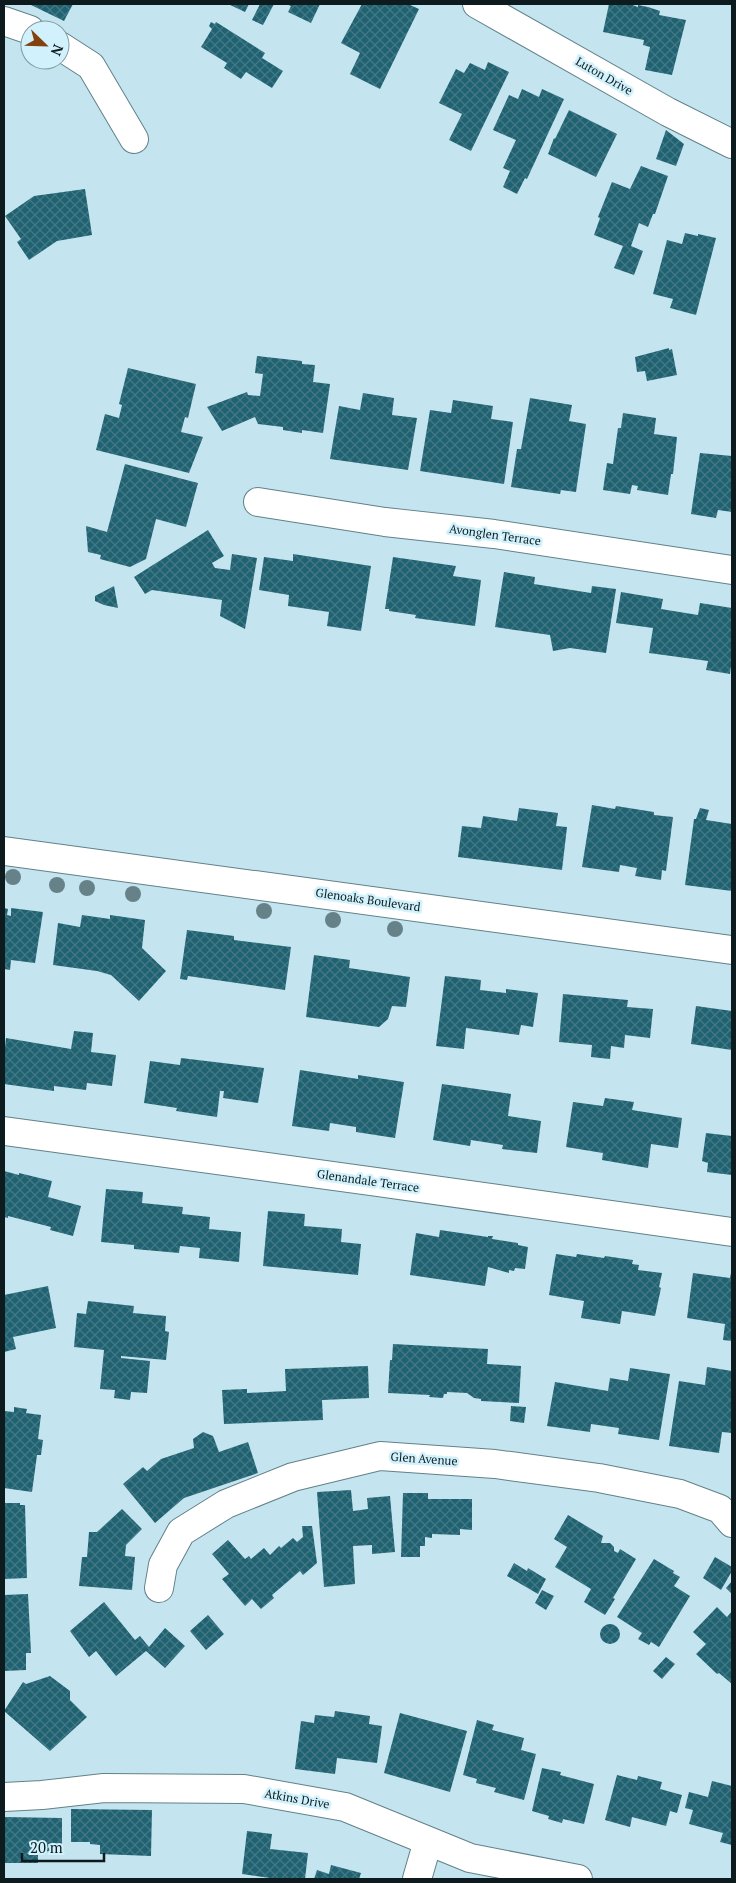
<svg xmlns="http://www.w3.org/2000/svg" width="736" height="1883" font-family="'PT Serif',serif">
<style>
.building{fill:url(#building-cross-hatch)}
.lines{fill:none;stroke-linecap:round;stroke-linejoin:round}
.minor-casing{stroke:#628189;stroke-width:30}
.minor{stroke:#fff;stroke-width:28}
.tree{fill:#678189}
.labels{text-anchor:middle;stroke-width:5;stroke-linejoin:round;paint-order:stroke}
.street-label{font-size:12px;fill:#0e1b1e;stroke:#d1f2fc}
</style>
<defs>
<pattern id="building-cross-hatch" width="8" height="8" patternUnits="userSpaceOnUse" patternTransform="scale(1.25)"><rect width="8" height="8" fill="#1f6272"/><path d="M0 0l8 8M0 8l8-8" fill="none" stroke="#457884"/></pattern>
</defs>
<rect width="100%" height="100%" fill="#c4e5ef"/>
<path class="building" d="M29,4H73L64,21Z
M228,4H249L245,12Z
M260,4H274L263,25L252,20Z
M286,4H320L311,23L288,12L291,6Z
M362,4H408L419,9L380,89L350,74L360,53L341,43Z
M609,4H630L638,7V5L648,7L660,11L659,15L686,20L672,75L645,70L650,47L643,45L644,40L603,32Z
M211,22L215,24L216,22L265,53L262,58L283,71L272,88L246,72L241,79L224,68L227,63L201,47L212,29L209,26Z
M488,62L509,72L471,151L449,140L462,114L439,103L456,69L464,73L470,63L485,70Z
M522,89L539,97L542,89L564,99L527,179L525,178L517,194L503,187L510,171L503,168L516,140L493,130L509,95L518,99Z
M569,110L617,134L596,177L548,154L554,138L555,139Z
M666,130L684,144L676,166L656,159Z
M641,166L668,176L655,214H653L648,227L639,223L631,246L643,251L634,275L614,268L623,246L594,235L600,218L598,217L612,182L630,189Z
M85,189L92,235L57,241L29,260L17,242L21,239L5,216L34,196Z
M685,233L698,236V234L716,238L696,315L670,308L673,299L653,294L667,240L682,244Z
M669,348V350L672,349L677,375L647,381L645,371L637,372L635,357Z
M257,356L302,361V364L315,365L313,382L330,384L323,433L302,430V433L283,430V427L258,424L255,417L222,431L207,407L247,392L248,395L260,396L263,374L255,373Z
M128,368L196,384L188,418L185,417L181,432L203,437L189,473L96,450L105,414L119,418L122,405L119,404Z
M363,393L394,398L392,415L417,418L408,470L330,459L339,406L360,410Z
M530,398L572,405L569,421L586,424L576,492L561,490L560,494L511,487L517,449H521Z
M453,400L493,406L491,419L513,422L504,484L420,471L430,410L451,413Z
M623,413L656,418L654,434L677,437L673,474H671L668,495L637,490L638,486L632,485L630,494L603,490L607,463L613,464L618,428H621Z
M700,453L732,456V512L718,510L716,518L691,514Z
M125,464L198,483L186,527L156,519L146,559L130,567L100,559L101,555L88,552L86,526L107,532Z
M208,530L224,556L212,563L215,568L230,570L232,554L257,558L245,629L220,616L222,600L152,590L145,594L134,577Z
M293,554L371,566L361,631L327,626L329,612L288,606L289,595L259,590L264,557L293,561Z
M393,557L456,566L453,576L481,580L475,626L415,618L416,615L389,611V609H385Z
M504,572L535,577L534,584L591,593L592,586L616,589L606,653L570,648L553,651L550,635L495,627Z
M114,586L118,608L104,605L95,601V596Z
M621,592L663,599L661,609L698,615L700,603L732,608V658L730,674L706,670L708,661L649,653L653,628L616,623Z
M592,805L615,809L616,806L654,812V815L673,817L666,871L662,870L661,880L635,876L637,868L620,865L619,872L582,867Z
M519,808L558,813L556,826L567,827L562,870L458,857L462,826L481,828L483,816L517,821Z
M700,808L709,810L706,820L732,824V891L685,885L694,819H696Z
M4,908L8,909L7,915L11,916V908L43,912L35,963L11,960L10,970L4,969Z
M82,915L110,919V915L145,920L142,948L166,971L139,1001L111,975L97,971L53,965L58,923L80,927Z
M187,930L234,936V940L291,947L285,990L188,976L187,980L180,979Z
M314,955L350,960L349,968L410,977L406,1007L392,1006L388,1019L379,1027L306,1017Z
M445,976L481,980L480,990L506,993V989L538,993L533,1027L521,1025L519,1035L466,1028L464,1049L436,1046Z
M563,994L628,1000L627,1007L653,1009L650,1038L625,1035L624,1048L611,1046L610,1059L591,1057L592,1045L559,1042Z
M696,1006L732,1011V1050L691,1044Z
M74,1031L93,1033L91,1052L116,1055L112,1086L87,1083L86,1090L54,1086V1091L4,1084V1055L6,1038L71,1049Z
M181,1058L264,1068L258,1103L223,1098L224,1091H220L217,1117L176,1111L177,1108L144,1103L150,1061L180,1065Z
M300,1070L358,1079V1075L404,1082L395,1138L356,1132V1127L330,1123L329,1131L292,1126Z
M442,1084L511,1094L508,1116L541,1121L537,1153L502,1149L503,1145L471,1140L470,1146L433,1140Z
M605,1098L634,1102L632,1110L682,1118L678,1148L651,1144L648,1168L602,1160L603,1153L566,1147L573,1102L603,1106Z
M706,1133L732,1136V1175L707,1172L708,1163L702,1161Z
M4,1171L19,1175V1173L52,1181L48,1197L81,1206L73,1236L50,1230L51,1227L8,1216V1218L4,1217Z
M106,1189L143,1192L142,1203L183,1207L182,1214L210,1217L209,1229L241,1232L239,1262L199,1258L200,1248L180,1246L179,1253L134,1249V1245L101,1242Z
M268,1211L305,1214L304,1226L342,1229L341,1242L361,1244L358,1275L263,1266Z
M440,1230L488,1237V1236H493L492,1239L518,1243V1245L528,1247L525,1269L515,1268L514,1271L509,1270V1273L488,1267L485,1286L410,1275L416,1233L439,1237Z
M556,1254L576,1257L577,1254L604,1258L605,1256L633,1260L632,1264L639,1265L638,1270L662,1273L659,1287L661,1288L655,1316L622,1311L620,1324L581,1318L584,1301L549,1295Z
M693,1273L730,1278L731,1273H732V1341L723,1340L725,1324L687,1318Z
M48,1286L56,1328L13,1337L16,1349L4,1352V1295Z
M88,1301L134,1306L133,1313L166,1316L165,1331L169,1332L166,1360L121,1356V1358L150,1361L147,1393L131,1392L130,1400L114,1398L115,1390L100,1389L104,1350L74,1347L77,1313L86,1314Z
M393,1344L488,1349L487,1364L521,1366L519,1403L481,1401V1399L474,1398L467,1393L447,1392V1394H444L443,1398L429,1397L430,1395L388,1393L390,1360H392Z
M368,1366L369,1398L322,1400L323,1420L224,1424L222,1390L247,1389V1393L286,1391L285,1369Z
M707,1367L732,1371V1433L722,1432L719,1453L669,1446L679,1381L705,1385Z
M630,1368L670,1374L659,1440L618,1434L619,1428L591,1424L590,1432L547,1426L555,1382L608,1391L610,1378L628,1381Z
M511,1406L526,1407L524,1423L510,1421Z
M14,1407L27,1409L26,1413L41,1415L38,1439L43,1440L41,1455H37L32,1492L4,1488V1411L14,1412Z
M203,1432L213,1436L219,1452L248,1442L258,1473L184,1498L155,1523L123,1484L143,1467L147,1471L161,1459L194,1448L193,1439Z
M351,1490L353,1511L368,1509L367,1498L390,1496L395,1552L372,1554V1545L353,1546L355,1584L324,1587L317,1492Z
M403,1493H428V1499H472V1530L460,1529V1535L432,1534V1538L425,1537V1546H420V1557H401Z
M4,1503H20V1505H25L27,1578L4,1579Z
M122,1509L142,1529L126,1545L125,1556L135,1557L132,1590L79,1586L82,1557H87L89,1532H97Z
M568,1515L603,1536L601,1543H610L614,1547V1551L618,1553L620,1549L636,1559L613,1598L615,1599L605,1615L584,1602L591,1589L555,1567L567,1547L554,1539Z
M302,1526H312L317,1563L303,1575L300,1571L272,1595L274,1598L261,1609L252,1599L245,1606L222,1579L229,1574L212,1554L228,1540L245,1559L249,1556L251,1559L264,1548L270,1555L279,1546L281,1548L293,1538L297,1542L303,1537Z
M715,1557L732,1567V1571L721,1590L703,1578Z
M654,1559L674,1571L673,1573L680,1577L674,1586L690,1596L659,1647L651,1642L649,1645L638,1639L642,1633L617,1617Z
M514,1563L527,1571L528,1568L546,1579L538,1594L507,1576Z
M732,1581V1594L726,1588Z
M542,1590L554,1596L546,1610L535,1603Z
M28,1594L31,1653H26V1670L4,1671V1595Z
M104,1602L135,1640L140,1636L149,1647L165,1628L185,1646L165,1668L146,1651L116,1676L96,1651L89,1657L70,1631Z
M717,1607L727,1617L732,1611V1684L719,1673L717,1674L696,1654L706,1644L693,1632Z
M208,1615L224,1634L206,1650L190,1631Z
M600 1634a10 10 0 1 1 20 0a10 10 0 1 1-20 0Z
M666,1657L675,1664L662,1679L653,1671Z
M50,1676L70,1691V1700L87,1717L50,1751L4,1711L23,1682L26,1684Z
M335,1711L370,1716L369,1724L382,1726L377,1763L337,1758L335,1774L295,1769L301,1721L314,1723L315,1715L334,1717Z
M400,1713L467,1731L450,1792L384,1773Z
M477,1720L494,1725L492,1730L524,1738L521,1750L536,1754L524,1800L494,1792L496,1788L476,1783L477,1779L463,1775Z
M542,1768L561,1772L560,1775L594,1784L584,1824L563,1819L562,1823L548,1819L549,1816L532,1811Z
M617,1775L637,1780L638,1776L662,1782L660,1789L682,1795L677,1813L670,1811L666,1826L632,1817L630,1827L605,1820Z
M712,1781L732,1786V1845L720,1842L723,1833L689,1824L693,1810L685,1808L689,1792L708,1797Z
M71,1809L152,1810L151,1856L100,1854V1845L90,1844V1842H71Z
M4,1817L62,1818V1852L38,1851V1863H4Z
M247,1831L272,1834L270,1849L308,1853L305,1879H277L242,1874Z
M331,1865L361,1873L359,1879H314L317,1870L329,1874Z"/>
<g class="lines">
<defs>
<path id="minor" d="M477,4L668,112L732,144
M4,21L30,30
M60,46L91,66L134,139
M258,502L385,522L494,534L732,570
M4,851L732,950
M4,1131L377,1182L732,1232
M159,1588L163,1565L181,1532L226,1504L293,1477L380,1456L495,1464L599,1478L680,1494L720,1509L732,1523
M4,1797L42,1795L104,1788L244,1789L345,1807L470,1858L578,1879
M417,1879L428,1841"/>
</defs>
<use href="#minor" class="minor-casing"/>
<use href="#minor" class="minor"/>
</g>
<g class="tree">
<circle cx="13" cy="877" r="8"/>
<circle cx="57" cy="885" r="8"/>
<circle cx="87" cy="888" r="8"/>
<circle cx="133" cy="894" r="8"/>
<circle cx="264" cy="911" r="8"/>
<circle cx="333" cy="920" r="8"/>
<circle cx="395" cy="929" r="8"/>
</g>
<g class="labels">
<g class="street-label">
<text transform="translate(604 76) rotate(30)" y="4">Luton Drive</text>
<text transform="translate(495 535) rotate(8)" y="4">Avonglen Terrace</text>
<text transform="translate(368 900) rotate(8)" y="4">Glenoaks Boulevard</text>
<text transform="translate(368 1181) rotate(8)" y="4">Glenandale Terrace</text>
<text transform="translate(424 1459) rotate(4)" y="4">Glen Avenue</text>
<text transform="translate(297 1799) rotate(10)" y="4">Atkins Drive</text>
</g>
</g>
<rect width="736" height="1883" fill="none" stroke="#0e1b1e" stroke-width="10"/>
<g transform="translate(45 45) rotate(113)"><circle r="24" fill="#d1f2fc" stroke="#839ca3"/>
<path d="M0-4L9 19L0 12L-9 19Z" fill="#83410e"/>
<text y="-8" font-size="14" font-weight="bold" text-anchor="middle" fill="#0e1b1e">N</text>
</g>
<path d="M22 1853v8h82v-8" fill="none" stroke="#0e1b1e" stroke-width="2.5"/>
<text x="30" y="1853" font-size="15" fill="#0e1b1e" stroke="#d1f2fc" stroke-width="4" paint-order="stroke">20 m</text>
</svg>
